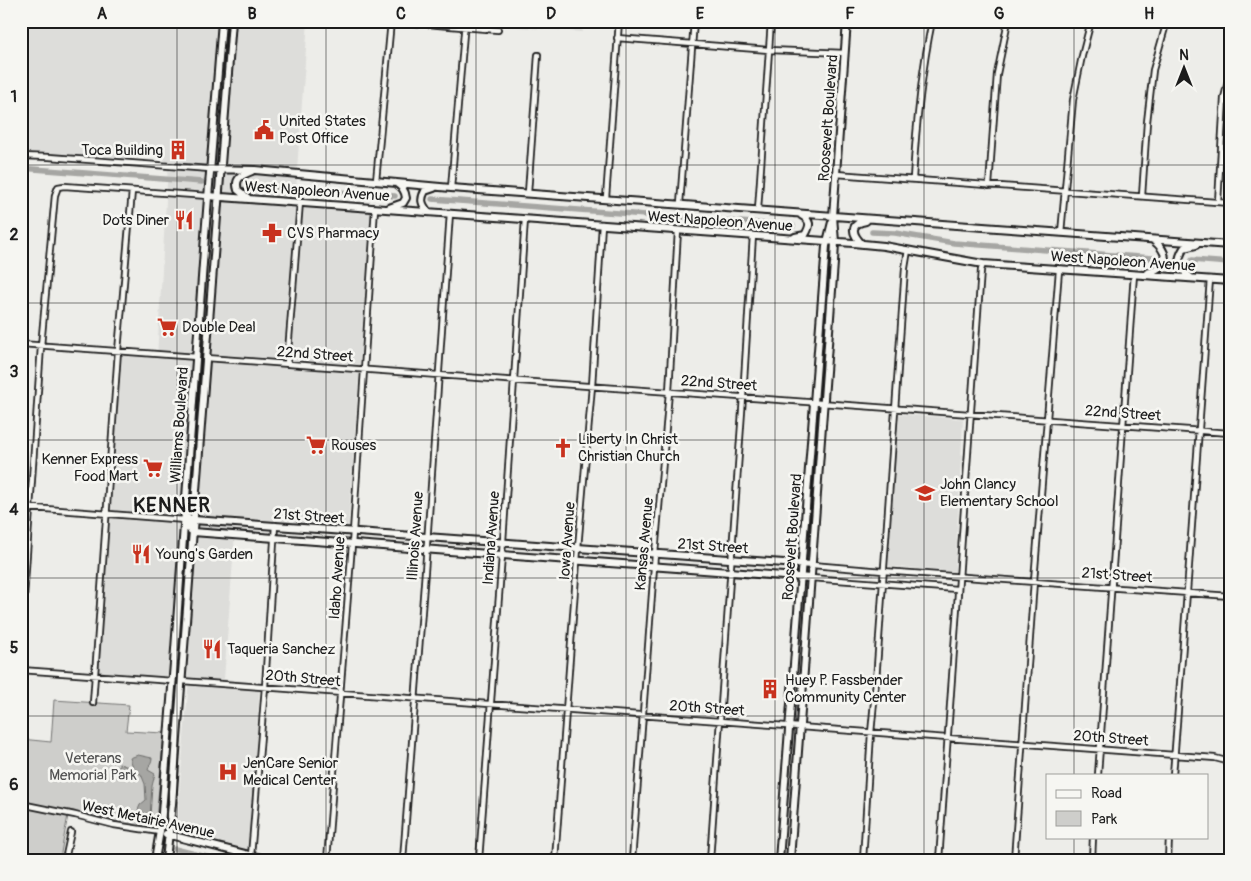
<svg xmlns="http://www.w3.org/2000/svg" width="1251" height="881" font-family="Pangolin,sans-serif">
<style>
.built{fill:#ddddda}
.green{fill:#cececb;stroke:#757574}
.water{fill:#a6a6a3;stroke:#6f6f6d}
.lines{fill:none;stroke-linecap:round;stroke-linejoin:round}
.canal{stroke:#a6a6a3;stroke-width:5.5}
.street-casing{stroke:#1c1c1c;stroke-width:8}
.secondary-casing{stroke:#1c1c1c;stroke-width:10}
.street{stroke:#f6f6f2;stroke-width:4.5}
.secondary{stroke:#f6f6f2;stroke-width:6}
.grid{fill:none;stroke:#1c1c1c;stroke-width:1;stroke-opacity:0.55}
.labels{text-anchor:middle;stroke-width:5;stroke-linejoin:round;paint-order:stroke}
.street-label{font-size:15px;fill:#1c1c1c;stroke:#f6f6f2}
.poi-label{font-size:15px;fill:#1c1c1c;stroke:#f6f6f2;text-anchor:start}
.park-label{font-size:15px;fill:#515151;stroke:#f6f6f2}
.district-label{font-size:20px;font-weight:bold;letter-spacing:1px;fill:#1c1c1c;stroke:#f6f6f2}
.neatline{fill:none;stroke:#1c1c1c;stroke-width:2}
.grid-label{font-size:16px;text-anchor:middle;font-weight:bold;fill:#1c1c1c}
</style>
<rect width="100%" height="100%" fill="#edede9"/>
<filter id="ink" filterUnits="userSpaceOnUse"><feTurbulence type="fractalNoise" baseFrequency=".02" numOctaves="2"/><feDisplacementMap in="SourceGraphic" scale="10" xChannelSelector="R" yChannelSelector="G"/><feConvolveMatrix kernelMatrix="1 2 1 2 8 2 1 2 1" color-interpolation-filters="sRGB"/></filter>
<g filter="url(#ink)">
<path class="built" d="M21,21H308L297,170L296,206L371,212L348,529L236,520L224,679L260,683L250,850L176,830L189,679L98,673L121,355L157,358L168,165L159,152L135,150L133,161L21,152Z
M468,21H583L582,32L468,23Z
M897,414L963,419L955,572L886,566Z"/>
<path class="green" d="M54,700L129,705L126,731L164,733L155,831L69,810L60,858L21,854V739L51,742Z"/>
<path class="water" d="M138,755L152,758C152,762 149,765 148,770L155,774L152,786L150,817L148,818H144L138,810L140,805L146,800L145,784L141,774C131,771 130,779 119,767V764L123,765L131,768L133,767L130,758Z"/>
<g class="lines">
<path class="canal" d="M21,168L202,182
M250,186L395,196
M432,199L793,226
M872,232L895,233L954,243L1153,258
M1192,260L1230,263
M175,849L219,860"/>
<defs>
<path id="street" d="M390,21L498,30
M617,38L769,50L845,53
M21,156L49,157L210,169
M836,174L1230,203
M913,179C916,126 921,74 932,21
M376,181L391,21
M989,186L997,74L1008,21
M451,188L465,21
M528,193L538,55
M1142,196L1147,122L1153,70L1167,21
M606,198L619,21
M1218,202L1224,98L1230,73
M680,204L694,21
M758,210L771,21
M1061,233L1073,100L1082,56L1091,21
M21,344L197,357
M206,358L1230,433
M287,364L300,202
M21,507L185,520
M812,565L883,571L1230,596
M811,578L957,589
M21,642L41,346L55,195L58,187L64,186L208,196
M21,670L173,681
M182,681L1215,758L1230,762
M93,703L118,351L132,191
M1098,775L1134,274
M1173,775L1187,592L1210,279
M21,804L75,815L114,825L160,832
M251,856L265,687L275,525
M65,860L71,832
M327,860L353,532L375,208
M403,860L426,558L450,213
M479,860L502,556L525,219
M555,860L578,548L592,386L602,224
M632,860L655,554L669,392L678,230
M710,860L743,397L753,235
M863,860L871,733L876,681L905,268L908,250
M939,860L981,270L983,264
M1014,860L1034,581L1059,270
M1092,860L1093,837
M1168,860L1169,837"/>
<path id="secondary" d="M210,169L255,170L451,188L1230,245
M208,196L853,243L884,246L983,264L1230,281
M248,198L238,190C234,178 242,175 252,171
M389,208L403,203L406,198C405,190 402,187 396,183
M428,212C422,204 420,200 425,191L434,188
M795,237L805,235C811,225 811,221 801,215
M862,244C852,234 849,224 866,221
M1147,273C1169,267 1170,253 1153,240
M1191,278C1180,268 1175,262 1184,248L1196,245
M188,518L189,529L193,532L811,578
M194,520L812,565
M166,834L269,860
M155,860L161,825L174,663L205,236L222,21
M166,860L172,804L232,21
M779,860L826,246L832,222
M790,860L834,263L835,242L833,216L847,21"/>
</defs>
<use href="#street" class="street-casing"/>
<use href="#secondary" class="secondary-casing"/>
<use href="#street" class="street"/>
<use href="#secondary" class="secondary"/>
</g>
</g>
<path class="grid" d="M177,21V860M326,21V860M476,21V860M626,21V860M775,21V860M924,21V860M1074,21V775M21,165H1230M21,303H1230M21,440H1230M21,578H1230M21,716H1230M1074,837V860"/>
<defs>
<symbol id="civic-bare" viewBox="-9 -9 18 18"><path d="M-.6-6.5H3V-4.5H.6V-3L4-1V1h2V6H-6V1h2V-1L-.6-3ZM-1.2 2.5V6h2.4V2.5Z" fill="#c8321e" stroke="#f6f6f2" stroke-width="2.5" paint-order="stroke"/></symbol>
<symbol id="building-bare" viewBox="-9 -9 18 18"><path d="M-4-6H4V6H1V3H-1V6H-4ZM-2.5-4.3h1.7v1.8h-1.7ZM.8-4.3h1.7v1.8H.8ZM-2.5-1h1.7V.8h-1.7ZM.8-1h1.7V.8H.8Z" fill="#c8321e" stroke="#f6f6f2" stroke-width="2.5" paint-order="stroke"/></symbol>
<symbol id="restaurant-bare" viewBox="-9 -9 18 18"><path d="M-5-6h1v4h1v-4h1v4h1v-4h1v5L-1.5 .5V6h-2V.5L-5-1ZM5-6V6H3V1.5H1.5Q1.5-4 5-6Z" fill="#c8321e" stroke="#f6f6f2" stroke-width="2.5" paint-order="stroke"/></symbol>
<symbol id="pharmacy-bare" viewBox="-9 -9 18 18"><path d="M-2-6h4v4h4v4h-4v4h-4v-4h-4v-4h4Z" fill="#c8321e" stroke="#f6f6f2" stroke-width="2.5" paint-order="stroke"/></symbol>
<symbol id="supermarket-bare" viewBox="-9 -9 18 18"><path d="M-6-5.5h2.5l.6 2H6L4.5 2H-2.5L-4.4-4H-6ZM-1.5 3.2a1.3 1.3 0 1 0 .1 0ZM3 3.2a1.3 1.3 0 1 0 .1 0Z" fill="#c8321e" stroke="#f6f6f2" stroke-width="2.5" paint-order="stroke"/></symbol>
<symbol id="church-bare" viewBox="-9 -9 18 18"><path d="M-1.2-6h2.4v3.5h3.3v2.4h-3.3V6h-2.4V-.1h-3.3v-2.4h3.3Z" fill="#c8321e" stroke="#f6f6f2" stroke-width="2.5" paint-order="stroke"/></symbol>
<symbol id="school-bare" viewBox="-9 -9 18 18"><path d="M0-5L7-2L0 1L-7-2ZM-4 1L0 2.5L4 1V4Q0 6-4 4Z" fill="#c8321e" stroke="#f6f6f2" stroke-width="2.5" paint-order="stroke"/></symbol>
<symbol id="hospital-bare" viewBox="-9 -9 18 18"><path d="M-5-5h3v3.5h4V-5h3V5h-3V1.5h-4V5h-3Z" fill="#c8321e" stroke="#f6f6f2" stroke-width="2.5" paint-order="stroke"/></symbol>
</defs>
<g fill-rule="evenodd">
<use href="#civic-bare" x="250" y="116" width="28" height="28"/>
<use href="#building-bare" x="164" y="136" width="28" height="28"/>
<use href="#restaurant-bare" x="170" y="206" width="28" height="28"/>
<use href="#pharmacy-bare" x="258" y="219" width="28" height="28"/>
<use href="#supermarket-bare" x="153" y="313" width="28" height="28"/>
<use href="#supermarket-bare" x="302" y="431" width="28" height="28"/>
<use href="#church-bare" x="549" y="434" width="28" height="28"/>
<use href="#supermarket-bare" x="139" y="454" width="28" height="28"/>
<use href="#school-bare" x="911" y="479" width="28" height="28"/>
<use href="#restaurant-bare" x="127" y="540" width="28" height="28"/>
<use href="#restaurant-bare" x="198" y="635" width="28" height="28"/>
<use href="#building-bare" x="756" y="675" width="28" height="28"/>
<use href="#hospital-bare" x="214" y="758" width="28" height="28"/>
</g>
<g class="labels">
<g class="street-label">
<text transform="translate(828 118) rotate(-86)" y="5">Roosevelt Boulevard</text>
<text transform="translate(317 191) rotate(4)" y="5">West Napoleon Avenue</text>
<text transform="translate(720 221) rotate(4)" y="5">West Napoleon Avenue</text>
<text transform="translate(1123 261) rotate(4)" y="5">West Napoleon Avenue</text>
<text transform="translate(315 354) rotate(4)" y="5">22nd Street</text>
<text transform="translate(719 383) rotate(4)" y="5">22nd Street</text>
<text transform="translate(1123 413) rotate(4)" y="5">22nd Street</text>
<text transform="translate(179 425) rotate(-86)" y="5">Williams Boulevard</text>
<text transform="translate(309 516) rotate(4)" y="5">21st Street</text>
<text transform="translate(415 536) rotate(-86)" y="5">Illinois Avenue</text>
<text transform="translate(792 537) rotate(-86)" y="5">Roosevelt Boulevard</text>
<text transform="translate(491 538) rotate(-86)" y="5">Indiana Avenue</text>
<text transform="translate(567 541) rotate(-86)" y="5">Iowa Avenue</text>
<text transform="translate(644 544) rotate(-85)" y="5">Kansas Avenue</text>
<text transform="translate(713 546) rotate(4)" y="5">21st Street</text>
<text transform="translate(1117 575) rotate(4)" y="5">21st Street</text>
<text transform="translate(337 578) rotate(-86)" y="5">Idaho Avenue</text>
<text transform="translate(303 678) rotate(5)" y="5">20th Street</text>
<text transform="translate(707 708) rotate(4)" y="5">20th Street</text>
<text transform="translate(1111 738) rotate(4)" y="5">20th Street</text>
<text transform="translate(148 819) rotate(12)" y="5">West Metairie Avenue</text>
</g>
<g class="poi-label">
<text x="279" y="126">United States<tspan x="279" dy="17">Post Office</tspan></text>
<text x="163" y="155" text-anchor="end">Toca Building</text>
<text x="169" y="225" text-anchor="end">Dots Diner</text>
<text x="287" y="238">CVS Pharmacy</text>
<text x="182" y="332">Double Deal</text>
<text x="578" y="444">Liberty In Christ<tspan x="578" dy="17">Christian Church</tspan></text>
<text x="331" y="450">Rouses</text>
<text x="138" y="464" text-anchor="end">Kenner Express<tspan x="138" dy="17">Food Mart</tspan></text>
<text x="940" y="489">John Clancy<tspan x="940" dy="17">Elementary School</tspan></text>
<text x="156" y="559">Young's Garden</text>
<text x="227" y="654">Taqueria Sanchez</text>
<text x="785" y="685">Huey P. Fassbender<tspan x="785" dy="17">Community Center</tspan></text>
<text x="243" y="768">JenCare Senior<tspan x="243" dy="17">Medical Center</tspan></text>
</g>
<g class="park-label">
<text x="93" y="763">Veterans<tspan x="93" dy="17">Memorial Park</tspan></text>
</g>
<g class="district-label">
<text x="172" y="512">KENNER</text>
</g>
</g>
<rect width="1251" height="881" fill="none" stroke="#f6f6f2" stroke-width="55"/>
<rect x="1046" y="774" width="162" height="65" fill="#f6f6f2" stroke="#9f9f9c"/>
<rect x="1056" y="790" width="25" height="8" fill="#f6f6f2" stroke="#9f9f9c"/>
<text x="1091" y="798" font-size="15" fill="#1c1c1c">Road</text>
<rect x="1056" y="811" width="25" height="15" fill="#cececb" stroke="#9f9f9c"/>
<text x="1091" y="824" font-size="15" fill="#1c1c1c">Park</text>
<g transform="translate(1184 68)" stroke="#f6f6f2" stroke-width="4" paint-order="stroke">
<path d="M0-4L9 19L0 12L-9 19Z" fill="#1c1c1c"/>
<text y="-8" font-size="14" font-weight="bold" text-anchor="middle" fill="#1c1c1c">N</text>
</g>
<rect x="28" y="28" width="1196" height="826" class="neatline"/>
<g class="grid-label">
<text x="102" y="19">A</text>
<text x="252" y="19">B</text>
<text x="401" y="19">C</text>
<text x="551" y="19">D</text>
<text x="700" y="19">E</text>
<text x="850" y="19">F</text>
<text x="999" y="19">G</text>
<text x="1149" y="19">H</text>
<text x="14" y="102">1</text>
<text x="14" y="240">2</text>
<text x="14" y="377">3</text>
<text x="14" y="515">4</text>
<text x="14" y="653">5</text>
<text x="14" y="790">6</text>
</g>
</svg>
